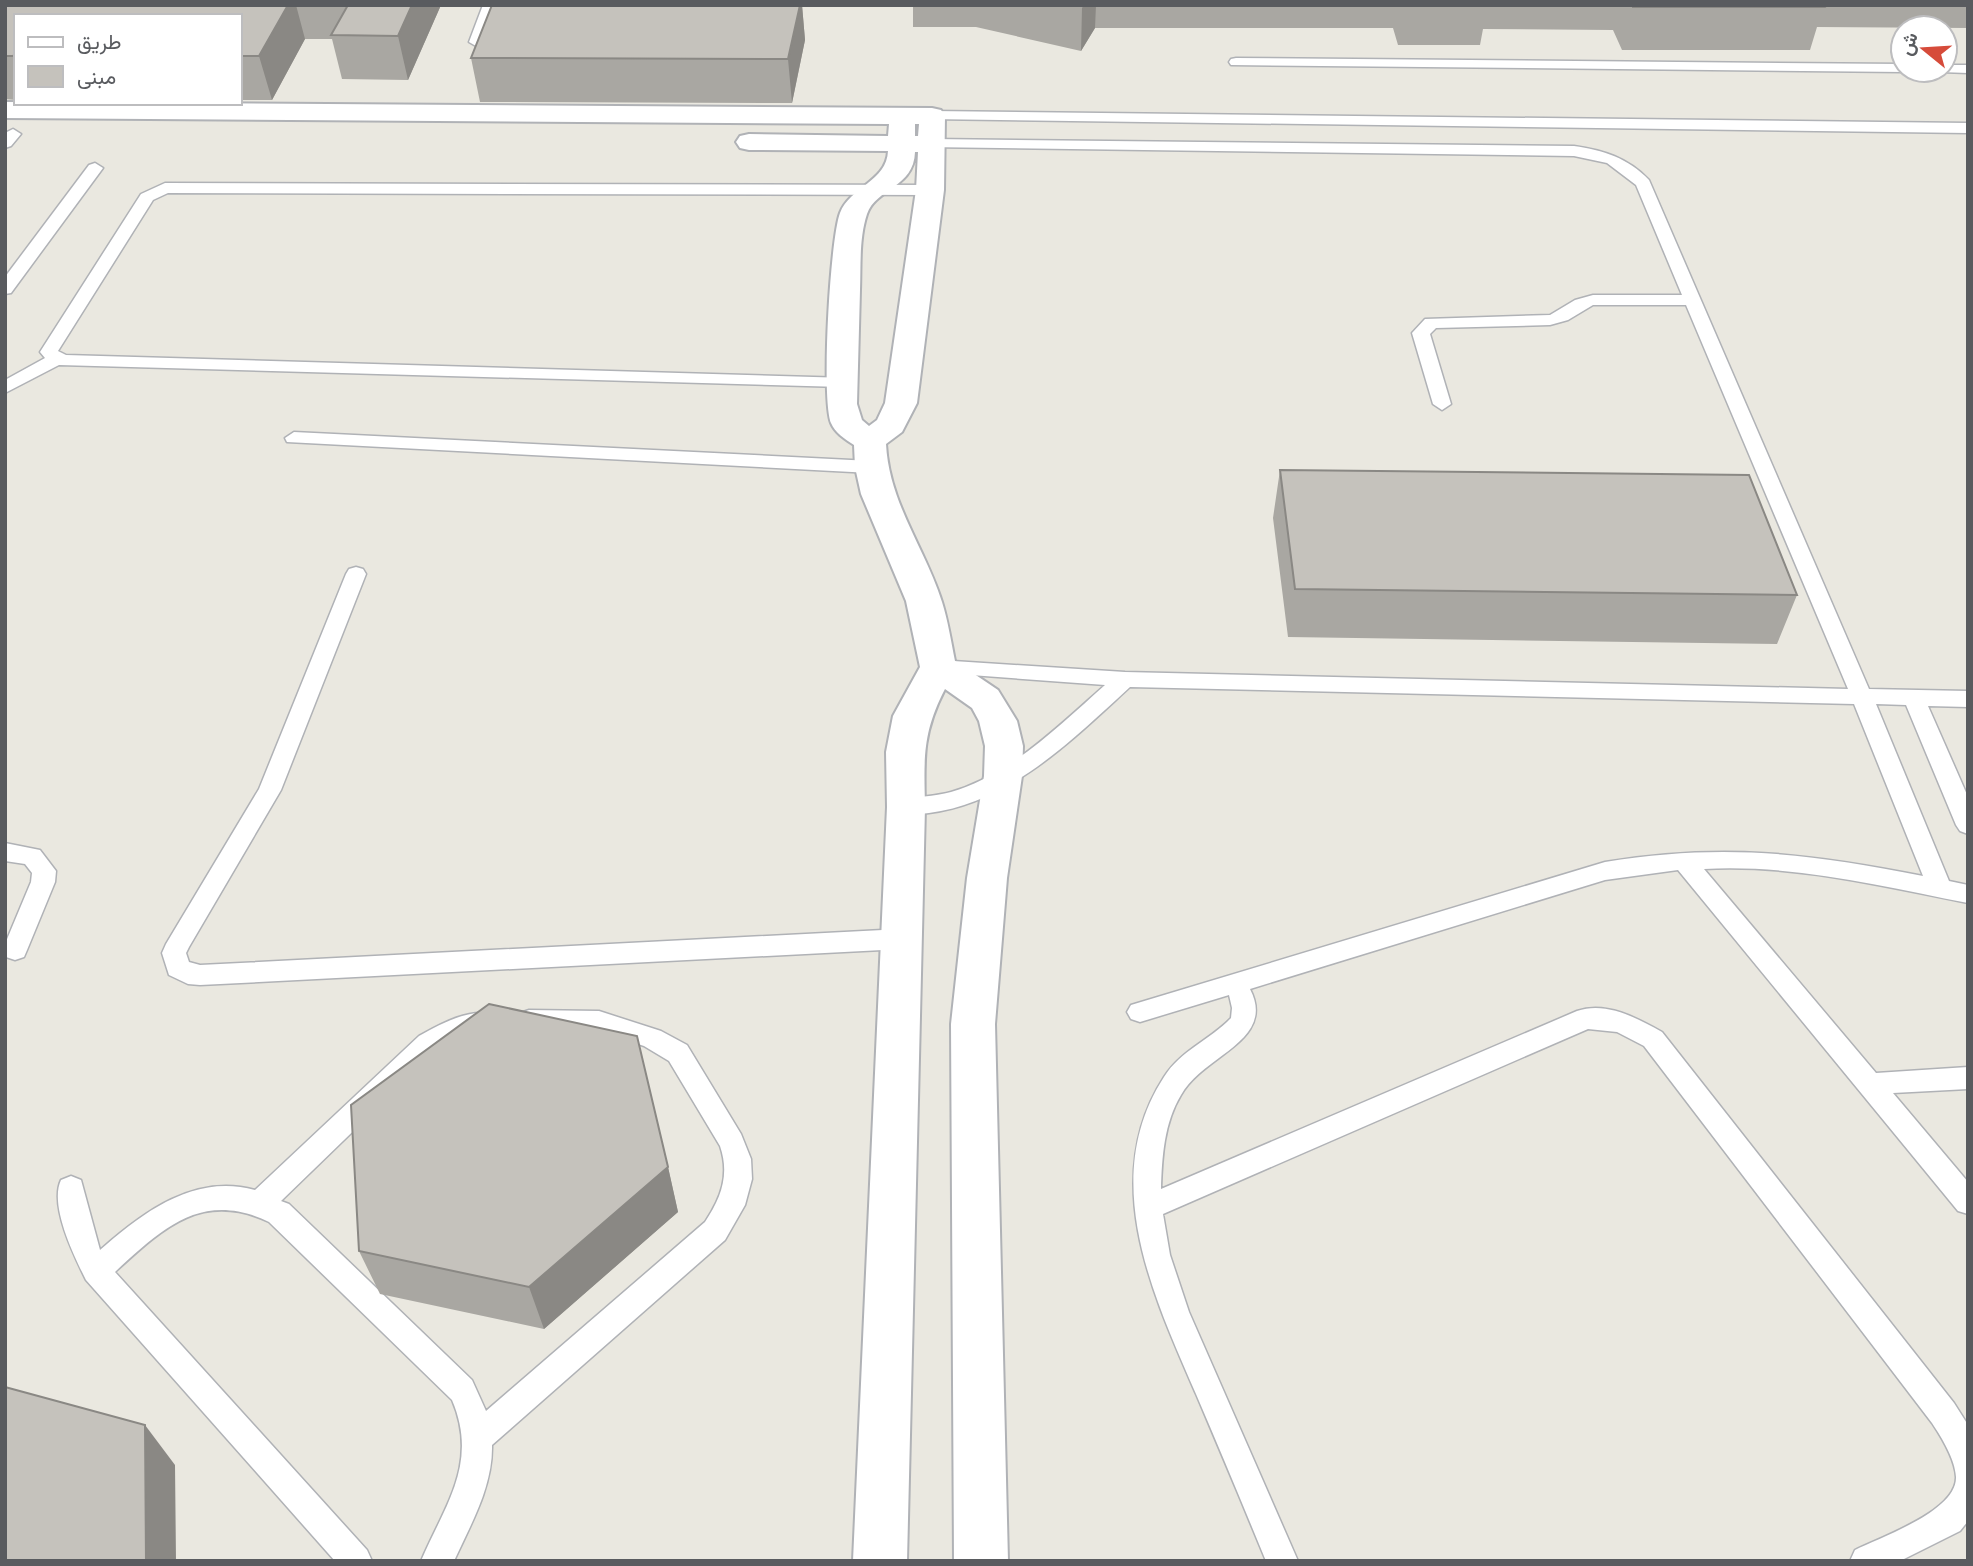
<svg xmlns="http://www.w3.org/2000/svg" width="1973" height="1566" font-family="Montserrat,Vazirmatn,sans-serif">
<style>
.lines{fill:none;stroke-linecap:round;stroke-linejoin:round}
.service-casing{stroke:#b0b2b6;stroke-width:3}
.tertiary-casing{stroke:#b0b2b6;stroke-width:4}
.service{fill:#fff;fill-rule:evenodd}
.tertiary{fill:#fff;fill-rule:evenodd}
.wall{fill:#a9a7a2}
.shaded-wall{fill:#8a8884}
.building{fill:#c5c2bc;stroke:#8a8884;stroke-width:2}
</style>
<rect width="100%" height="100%" fill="#eae8e0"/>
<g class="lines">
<defs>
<path id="service" d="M483,5H497L483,42L476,46L469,42Z
M1236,58L1903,64V70H1909L1903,72L1231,65L1229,62L1231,59Z
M1945,65H1968V73L1940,72L1938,70H1945Z
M932,111L1968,123V133L927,119L924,116Z
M13,129L21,134L11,146L5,148V133Z
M931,139L1574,146C1603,150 1628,158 1649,180L1869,689L1968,691V707L1928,706L1968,797V834L1960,831L1956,825L1906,705L1876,704L1949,881L1968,885V903C1881,886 1793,864 1704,869L1876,1073L1968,1067V1089L1893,1093L1968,1182V1214L1958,1211L1678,870L1605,880L1250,989C1277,1041 1203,1055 1181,1095C1164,1123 1162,1157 1161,1189L1577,1011C1606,1001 1637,1018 1662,1032L1954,1403L1968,1425V1521L1960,1531L1900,1561H1850L1855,1550C1881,1537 1957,1511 1956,1477C1955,1459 1942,1438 1932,1423L1644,1046L1617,1032L1588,1029L1163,1214L1170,1255L1189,1312L1298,1561H1266C1243,1505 1220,1450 1196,1394C1153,1295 1098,1179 1164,1077C1181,1050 1210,1040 1231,1018L1232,1008L1229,995L1140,1022L1131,1019L1127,1012L1131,1005L1605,862C1722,843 1807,853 1923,876L1854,704L1130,687C1073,739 1010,803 929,813C919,814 908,816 898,813L894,807L898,801C915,796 934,797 951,792C1010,775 1060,725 1105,685L930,672L927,667L930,662L938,660L1125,672L1848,689L1686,305H1593L1568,320L1550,325L1436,328L1430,334L1451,404L1442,410L1433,404L1412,333L1425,319L1550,315L1575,300L1593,295H1682L1636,185L1607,163L1574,156L925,147L923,144L925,141Z
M95,163L103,168L11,293L5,294V277L89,165Z
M165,183L930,185L938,190L930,195L168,193L153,200L58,351L66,355L848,378L851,382L848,386L842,387L59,365L5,393V380L45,358L40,352L141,194Z
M294,432L871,461L881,467L871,473L287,442L285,438Z
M356,567L363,569L366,574L281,790L189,947L186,953L189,962L200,965L902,929L911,932L914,939L911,946L902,949L200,985L188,984L169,975L162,953L166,944L259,789L346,574L349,569Z
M5,843L40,850L56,871L55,882L27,950L24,957L15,960L6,957L5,944L31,882L32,873L25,864L5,861Z
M529,1010L599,1011L661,1031L687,1045L741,1134L751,1159L752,1179L745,1205L725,1240L492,1445C493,1486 471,1524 454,1561H421C445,1505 479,1463 452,1400L269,1222C202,1190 163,1228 115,1272L367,1550L372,1561H335L86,1280C74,1256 49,1205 61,1180L71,1176L81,1180L100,1250C143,1212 195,1173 255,1190L419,1036C439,1025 470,1007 493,1015L497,1022L493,1029L458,1039L437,1050L281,1201L289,1204L472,1380L486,1411L705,1222C721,1198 730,1175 720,1146L669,1061L644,1046L599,1031L529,1030L520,1027L516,1020L520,1013Z"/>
<path id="tertiary" d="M5,102L932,108L941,110L945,116L944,190L917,403L902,432L886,444C889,503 925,548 942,602C948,621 951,641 955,661L998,690L1017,721L1023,746L1022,776L1007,878L995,1024L1008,1561H954L951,1024L967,878L984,776L985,746L979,721L972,708L945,689C922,733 924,759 925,807L907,1561H853L887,807L886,752L893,716L920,667L906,601L861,494L855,467L854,445C845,439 835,433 831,423C821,398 830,240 840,213C850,187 887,181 888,151L749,150L740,148L736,142L740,136L749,134L888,136L889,124L5,118ZM915,124H919L918,136H915ZM915,152H918L916,190L885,403L877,420L869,426L862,420L857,404C858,366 859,328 860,290C861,265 859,238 867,214C876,188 914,188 915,152Z"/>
</defs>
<use href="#service" class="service-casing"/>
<use href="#tertiary" class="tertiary-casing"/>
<use href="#service" class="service"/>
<use href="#tertiary" class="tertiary"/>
</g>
<path class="wall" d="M5,5H441L408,80L342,79L332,39H305L272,100H240V16H16V100L5,99Z
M492,5H802L805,40L792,103L480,102L471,58Z
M913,5H1968V28L1817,27L1810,50H1622L1613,30L1483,29L1480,45H1398L1393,28H1095L1081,51L976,27H913Z
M1280,470L1797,595L1777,644L1288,637L1273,518Z
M668,1167L678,1212L544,1329L380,1294L359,1251Z"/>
<path class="shaded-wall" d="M288,5H296L305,39L272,100L259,56Z
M412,5H441L408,80L398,36Z
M800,5H802L805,40L792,103L788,59Z
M1084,5H1096L1095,28L1081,51L1082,8Z
M668,1167L678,1212L544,1329L529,1287Z
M145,1425L175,1465L176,1561H146Z"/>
<path class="building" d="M5,5H288L259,56H240V16H16V52L13,56H5Z
M348,5H412L398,36L331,35Z
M492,5H800L788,59L471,58Z
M1633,5H1822L1824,7H1633Z
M1280,470L1749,475L1797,595L1295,589Z
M489,1004L637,1036L668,1167L529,1287L359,1251L351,1105Z
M5,1387L145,1425L146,1561H5Z"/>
<rect width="1973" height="1566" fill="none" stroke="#595b5f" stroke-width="14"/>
<rect x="14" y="14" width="228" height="91" fill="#ffffff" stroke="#bdbdbf" stroke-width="2"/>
<rect x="28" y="37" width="35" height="10" fill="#ffffff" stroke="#bdbdbf" stroke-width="2"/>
<text x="77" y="49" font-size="21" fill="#595b5f">طريق</text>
<rect x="28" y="66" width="35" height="21" fill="#c5c2bc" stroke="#bdbdbf" stroke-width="2"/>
<text x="77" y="84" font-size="21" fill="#595b5f">مبنى</text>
<g transform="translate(1924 49) rotate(288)"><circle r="33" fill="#ffffff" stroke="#bdbdbf" stroke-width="2"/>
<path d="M0-5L12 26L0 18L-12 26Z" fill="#d64b3a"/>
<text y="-10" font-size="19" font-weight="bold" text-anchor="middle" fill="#595b5f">ش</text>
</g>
</svg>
